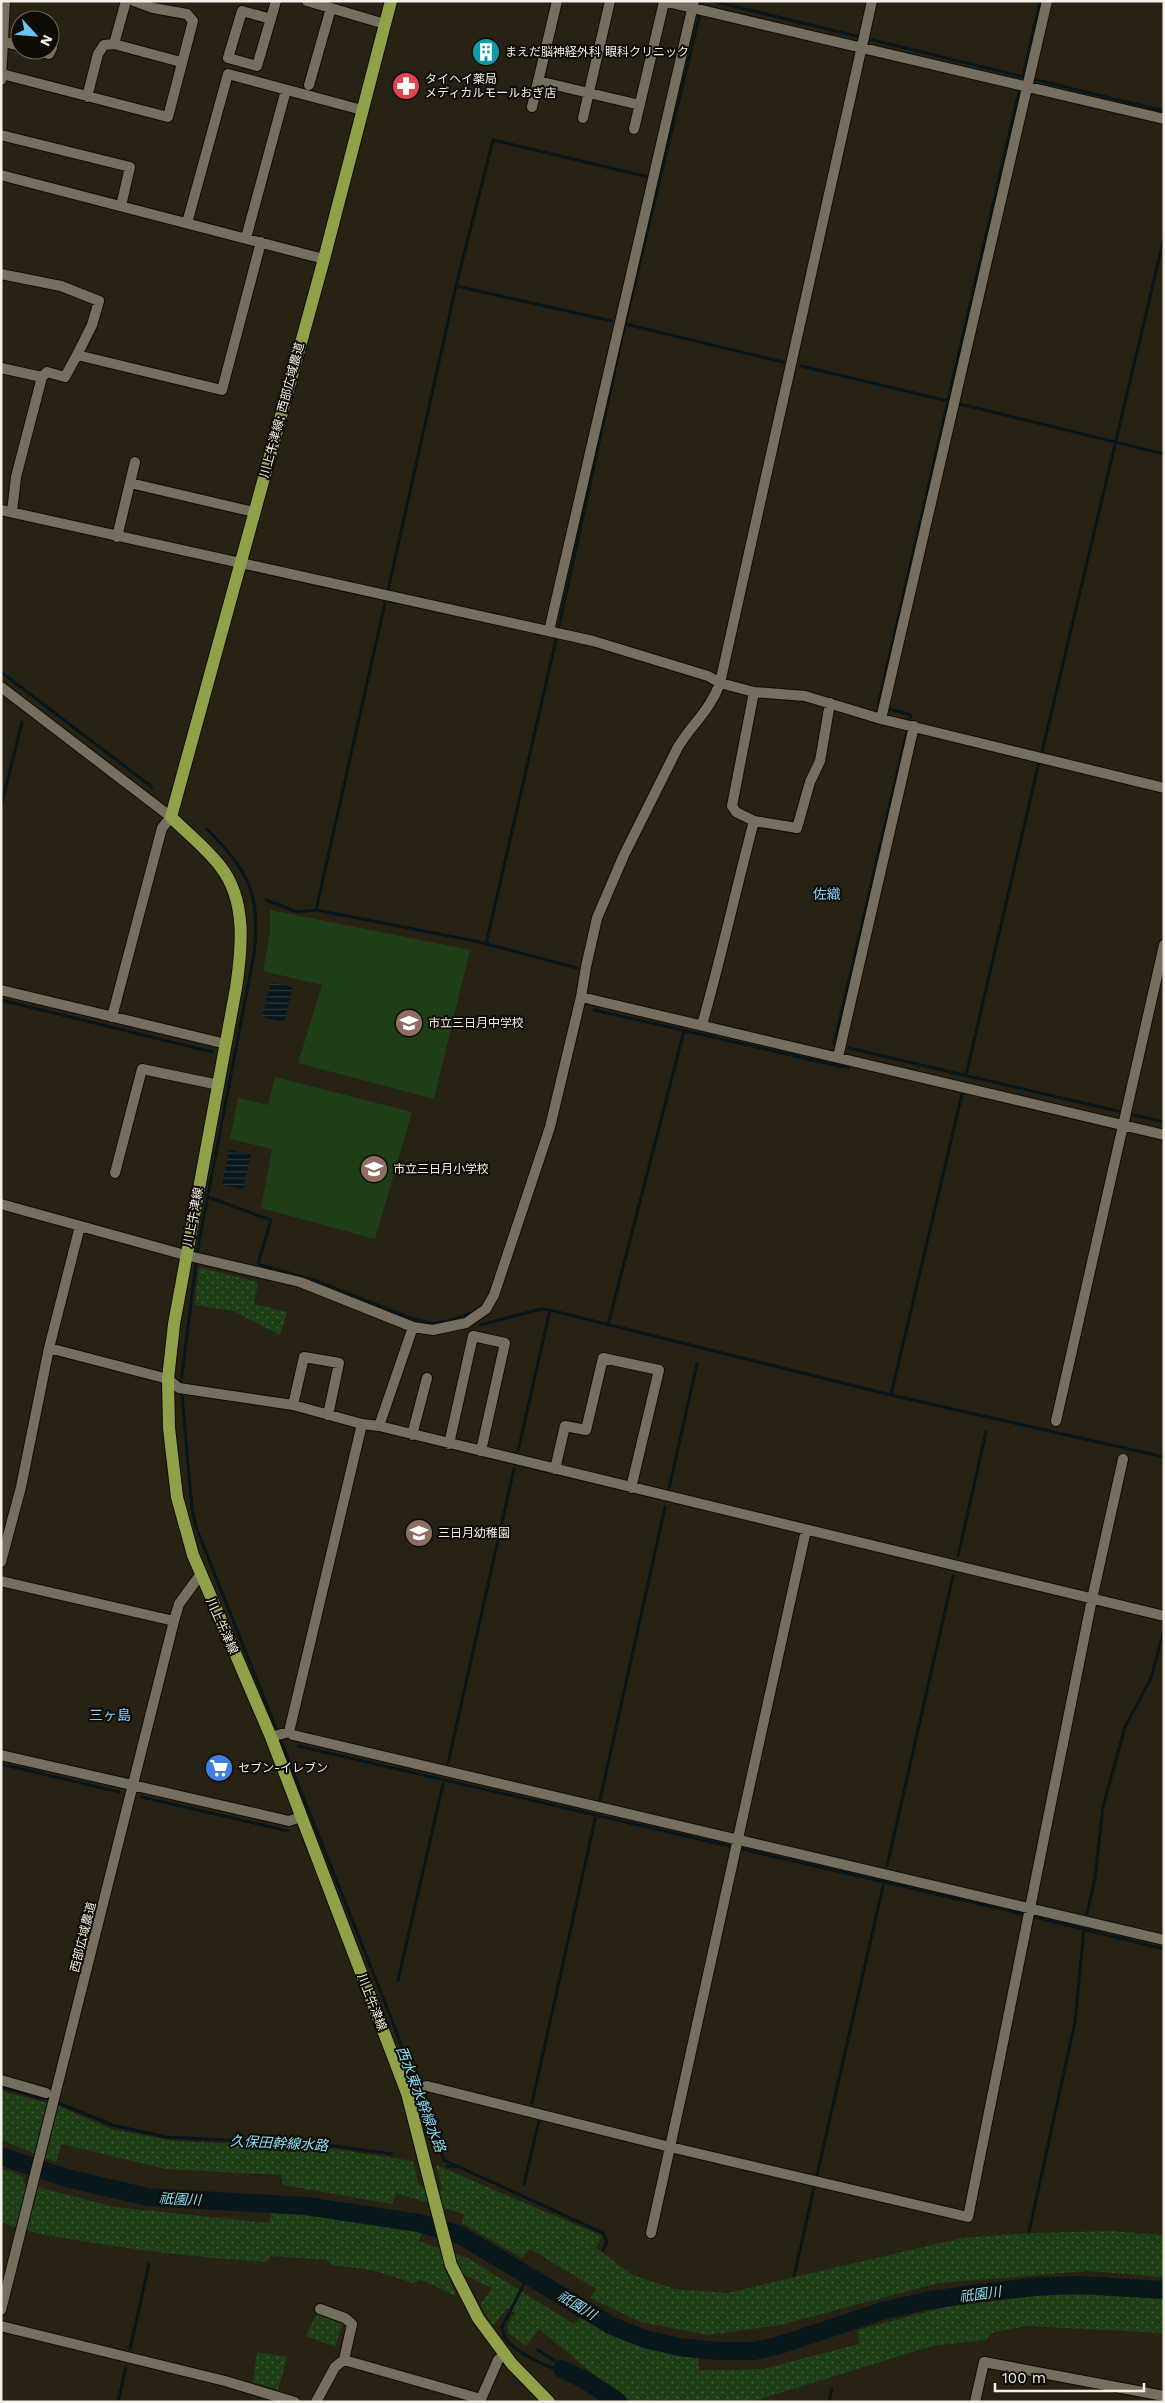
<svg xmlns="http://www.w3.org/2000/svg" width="1165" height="2403" font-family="'Work Sans','Noto Sans JP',sans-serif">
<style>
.green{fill:url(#green-dots)}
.pitch{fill:#1e3e15}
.water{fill:url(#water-rules)}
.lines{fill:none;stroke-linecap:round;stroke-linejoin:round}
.stream{stroke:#07171c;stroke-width:3}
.river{stroke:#07171c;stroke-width:18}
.minor-casing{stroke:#110b02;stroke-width:12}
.major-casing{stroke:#110b02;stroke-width:14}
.minor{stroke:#766f5f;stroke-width:10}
.major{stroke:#90a149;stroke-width:12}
.labels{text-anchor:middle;stroke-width:4;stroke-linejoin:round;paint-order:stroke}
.poi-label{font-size:12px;fill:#f4f0e7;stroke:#0f0c06;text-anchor:start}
.street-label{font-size:12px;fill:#f4f0e7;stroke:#0f0c06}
.neighbourhood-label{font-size:14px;fill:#81d3fe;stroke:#0f0c06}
.water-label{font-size:14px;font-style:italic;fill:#89def9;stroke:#0f0c06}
</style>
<defs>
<pattern id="green-dots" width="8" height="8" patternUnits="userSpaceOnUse" patternTransform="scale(1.25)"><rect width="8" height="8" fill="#1e3e15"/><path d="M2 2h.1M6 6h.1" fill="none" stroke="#3f5a37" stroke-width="1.8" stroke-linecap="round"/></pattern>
<pattern id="water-rules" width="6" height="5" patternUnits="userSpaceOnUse" patternTransform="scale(1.25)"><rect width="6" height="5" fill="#07171c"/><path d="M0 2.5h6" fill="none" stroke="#2c393d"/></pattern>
</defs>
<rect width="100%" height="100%" fill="#282214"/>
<path class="green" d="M199,1267L258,1282L254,1304L287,1312L280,1335L233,1311L195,1305Z
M1,2091L59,2106L110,2129L174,2141L327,2148L413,2161L419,2185L442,2190L436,2165L602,2236L596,2248L633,2275L675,2289L727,2293L962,2238L1032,2233L1112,2231L1164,2235V2277L1088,2271L939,2283L780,2325L708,2335L641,2322L590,2298L596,2289L530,2249L522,2258L462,2223L464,2214L396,2193L392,2204L283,2185L281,2175L165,2169L62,2144L56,2162L1,2140Z
M1,2168L24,2177L23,2183L114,2207L269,2223L272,2211L341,2217L422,2233L419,2241L468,2258L574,2324L580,2317L629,2342L698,2357L699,2370L763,2369L859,2344L858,2330L949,2306L1071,2292L1164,2299V2333L1026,2326L991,2333L986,2340L932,2346L751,2402L652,2400V2402H631L621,2392L596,2376L539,2329L526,2346L508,2333V2323L515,2313L507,2308L493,2326L480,2305L492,2288L443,2265L456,2296L421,2280L413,2283L372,2270L331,2265L328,2260L271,2256L265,2262C208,2258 151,2252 94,2243C62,2238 31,2234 1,2222Z
M317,2313L343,2323L335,2347L306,2336Z
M257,2352L287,2357L278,2390L253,2382Z"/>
<path class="pitch" d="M270,910L470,950L434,1099L298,1063L322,985L263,971L270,933Z
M275,1077L412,1112L375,1239L261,1208L272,1149L230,1139L238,1098L268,1105Z"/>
<path class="water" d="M271,982L293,987L284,1022L262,1017Z
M229,1150L251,1154L243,1189L222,1185Z"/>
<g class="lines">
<path class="stream" d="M712,1L1164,111
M1023,77L1040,1
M456,286L612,321
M625,324L783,362
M801,366L948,401
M960,404L1164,454
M388,590L456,286L493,140L648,177
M559,626L625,324L703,1
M1,672L152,787
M878,706L1019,91
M889,709L911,715L910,718
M1042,752L1164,238
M1,807L22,722
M207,829C249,872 261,894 254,954L198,1247L181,1383L192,1509L196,1527L393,2023L444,2160L603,2233L607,2242L603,2250
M266,900L297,912L316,910L475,941L577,968
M316,910L385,603
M486,944L556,640
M1,1000L212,1052
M594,1010L848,1068
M834,1044L907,731
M849,1048L1164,1122
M966,1075L1039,762
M208,1197L271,1220L258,1264L314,1280L413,1319L432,1323L449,1321L471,1313
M480,1325L541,1309L550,1310L891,1395L1164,1457
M608,1325L684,1031
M891,1395L962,1094
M518,1451L550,1310
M669,1488L697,1364
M958,1556L986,1432
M298,1746L1022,1914L1164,1949
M448,1763L514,1469
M1,1764L119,1792
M142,1797L288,1831
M600,1800L665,1507
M887,1866L953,1576
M1087,1914L1095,1878L1103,1807L1125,1727L1151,1678L1164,1630
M398,1980L444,1780
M1,2087L59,2103L112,2125L166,2137L327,2145L392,2154
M532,2103L596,1815
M447,2166L455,2167
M817,2175L884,1882
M524,2184L539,2121
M1029,2232L1075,2022L1084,1929
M529,2274L502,2327C503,2331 503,2335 505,2338C511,2349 551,2371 562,2369L559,2364L538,2350
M794,2276L814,2188
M130,2349L149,2264
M118,2402L126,2367
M829,2402L832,2389"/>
<path class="river" d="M1,2156L66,2178L148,2197L306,2206L419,2223L460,2235L612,2326L645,2339L679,2347L718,2351H754L777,2346L885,2310L931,2300L980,2293L1032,2287L1078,2285L1164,2290
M562,2369L585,2380L618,2402"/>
<defs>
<path id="minor" d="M307,1L385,24
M663,1L1164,119
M271,19L242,11L228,58L257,66L276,1
M1,41L20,46
M114,44L126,1
M35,50L49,54L52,48
M2,74L168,117L193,21L187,14L153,8L134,1
M1,80L5,1
M538,81L640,105
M309,85L331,8
M87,97L98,54L104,45L114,44L181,62
M532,107L557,1
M583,118L610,1
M634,129L664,2
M1,135L130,167L121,206
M1,175L324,259
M187,223L228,74L362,110
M246,238L286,90
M1,274L61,286L99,301L92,325L77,355
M1,368L42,377L47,372L65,377L77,355L222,390L261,242
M130,483L254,512
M1,510L593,641L708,676L720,683L754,692L805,696L881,719L1164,788
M12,512L16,477L42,377
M117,537L135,462
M549,631L694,1
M1,687L171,817L162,828L112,1017
M881,719L1047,1
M754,821L736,812L732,806L754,692
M1,990L226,1044
M581,997L1164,1135
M702,1025C721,958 736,889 754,821L797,828L810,782L820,761L830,703
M838,1057L914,726
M115,1173L142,1069L219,1085
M1,1204L185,1255L300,1282L413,1327L433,1330L466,1323L486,1309L494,1295L550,1127L581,997L586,967L597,918L624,855L678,747C692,724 711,709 720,683L872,1
M49,1348L168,1379L179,1388L293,1405L362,1424L379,1426L1164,1616
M293,1405L304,1357L339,1363L328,1415
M1056,1421L1164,945
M379,1426L413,1327
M412,1435L427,1378
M449,1444L473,1336L505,1343L481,1451
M555,1469L565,1426L586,1430L603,1358L659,1370L631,1488
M1,1562L21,1487L49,1348L80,1226
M1,1581L174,1621
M289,1732L362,1424
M271,1737L289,1732L293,1735L1164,1940
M1,1755L289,1821L301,1817
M1,2080L46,2093
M407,2093L427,2086L670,2147L806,1530
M651,2233L670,2147L968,2217L1092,1599L1123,1459
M320,2309L345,2318L352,2324L344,2360
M1,2310L174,1621L179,1604L200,1575
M1,2326L225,2381L295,2402
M316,2402L335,2367L344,2360L481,2399L498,2360L505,2354
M975,2402L984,2362L1164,2396"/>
<path id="major" d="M391,1L324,259L171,817C187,833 206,848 220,866C247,900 242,948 236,988L174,1324L168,1379L169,1428L177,1497L193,1555L271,1737L407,2093L451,2265L478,2318L512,2364L549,2402"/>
</defs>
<use href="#minor" class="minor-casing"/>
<use href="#major" class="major-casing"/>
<use href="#minor" class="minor"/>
<use href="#major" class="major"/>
</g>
<defs>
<symbol id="building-disc" viewBox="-11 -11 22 22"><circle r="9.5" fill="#0f9aa8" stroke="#0f0c06"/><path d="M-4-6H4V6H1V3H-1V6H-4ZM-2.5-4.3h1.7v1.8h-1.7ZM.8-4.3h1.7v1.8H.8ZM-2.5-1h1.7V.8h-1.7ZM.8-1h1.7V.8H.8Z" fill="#fff"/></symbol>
<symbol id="pharmacy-disc" viewBox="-11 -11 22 22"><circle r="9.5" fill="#e0444e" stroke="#0f0c06"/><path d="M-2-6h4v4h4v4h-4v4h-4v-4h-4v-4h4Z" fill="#fff"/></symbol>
<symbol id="school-disc" viewBox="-11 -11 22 22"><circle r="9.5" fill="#8d6e63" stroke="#0f0c06"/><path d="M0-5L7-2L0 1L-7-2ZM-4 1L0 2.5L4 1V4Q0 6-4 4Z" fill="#fff"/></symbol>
<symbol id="supermarket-disc" viewBox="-11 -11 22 22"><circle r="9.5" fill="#3f7fe0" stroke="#0f0c06"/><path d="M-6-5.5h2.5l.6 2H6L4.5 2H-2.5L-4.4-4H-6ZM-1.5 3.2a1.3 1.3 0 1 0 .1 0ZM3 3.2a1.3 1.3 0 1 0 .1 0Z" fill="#fff"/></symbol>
</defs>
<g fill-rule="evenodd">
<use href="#building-disc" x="470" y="36" width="32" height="32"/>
<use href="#pharmacy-disc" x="390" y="70" width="32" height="32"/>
<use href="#school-disc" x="393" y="1007" width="32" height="32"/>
<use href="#school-disc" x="358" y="1153" width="32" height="32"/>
<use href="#school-disc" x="403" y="1517" width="32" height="32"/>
<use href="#supermarket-disc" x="203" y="1752" width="32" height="32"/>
</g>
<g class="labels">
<g class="poi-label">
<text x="505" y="56">まえだ脳神経外科 眼科クリニック</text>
<text x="425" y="83">タイヘイ薬局<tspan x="425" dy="14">メディカルモールおぎ店</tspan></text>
<text x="428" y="1027">市立三日月中学校</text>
<text x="393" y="1173">市立三日月小学校</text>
<text x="438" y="1537">三日月幼稚園</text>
<text x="238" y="1772">セブン-イレブン</text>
</g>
<g class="street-label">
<text transform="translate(282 410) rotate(-75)" y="4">川上牛津線; 西部広域農道</text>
<text transform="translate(193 1217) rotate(-79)" y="4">川上牛津線</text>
<text transform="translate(222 1626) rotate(66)" y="4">川上牛津線</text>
<text transform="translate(83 1937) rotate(-76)" y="4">西部広域農道</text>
<text transform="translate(372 2002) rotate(69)" y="4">川上牛津線</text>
</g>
<g class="neighbourhood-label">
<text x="827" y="899">佐織</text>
<text x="110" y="1720">三ヶ島</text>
</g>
<g class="water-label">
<text transform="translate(421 2099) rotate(69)" y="5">西水東水幹線水路</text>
<text transform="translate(279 2143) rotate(3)" y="5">久保田幹線水路</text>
<text transform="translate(180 2199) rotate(3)" y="5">祇園川</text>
<text transform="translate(980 2294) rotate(-8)" y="5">祇園川</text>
<text transform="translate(577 2305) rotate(31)" y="5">祇園川</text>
</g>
</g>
<rect width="1165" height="2403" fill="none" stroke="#f4f0e7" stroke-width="5"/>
<g transform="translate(35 35) rotate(116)"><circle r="24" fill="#0f0c06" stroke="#6b6760"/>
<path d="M0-4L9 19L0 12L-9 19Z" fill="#6ac3f1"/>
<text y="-8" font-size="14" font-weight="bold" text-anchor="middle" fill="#f4f0e7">N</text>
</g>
<path d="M995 2383v8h149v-8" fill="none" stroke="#f4f0e7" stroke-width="2.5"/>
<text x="1002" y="2383" font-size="15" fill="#f4f0e7" stroke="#0f0c06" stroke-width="4" paint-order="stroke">100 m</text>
</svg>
